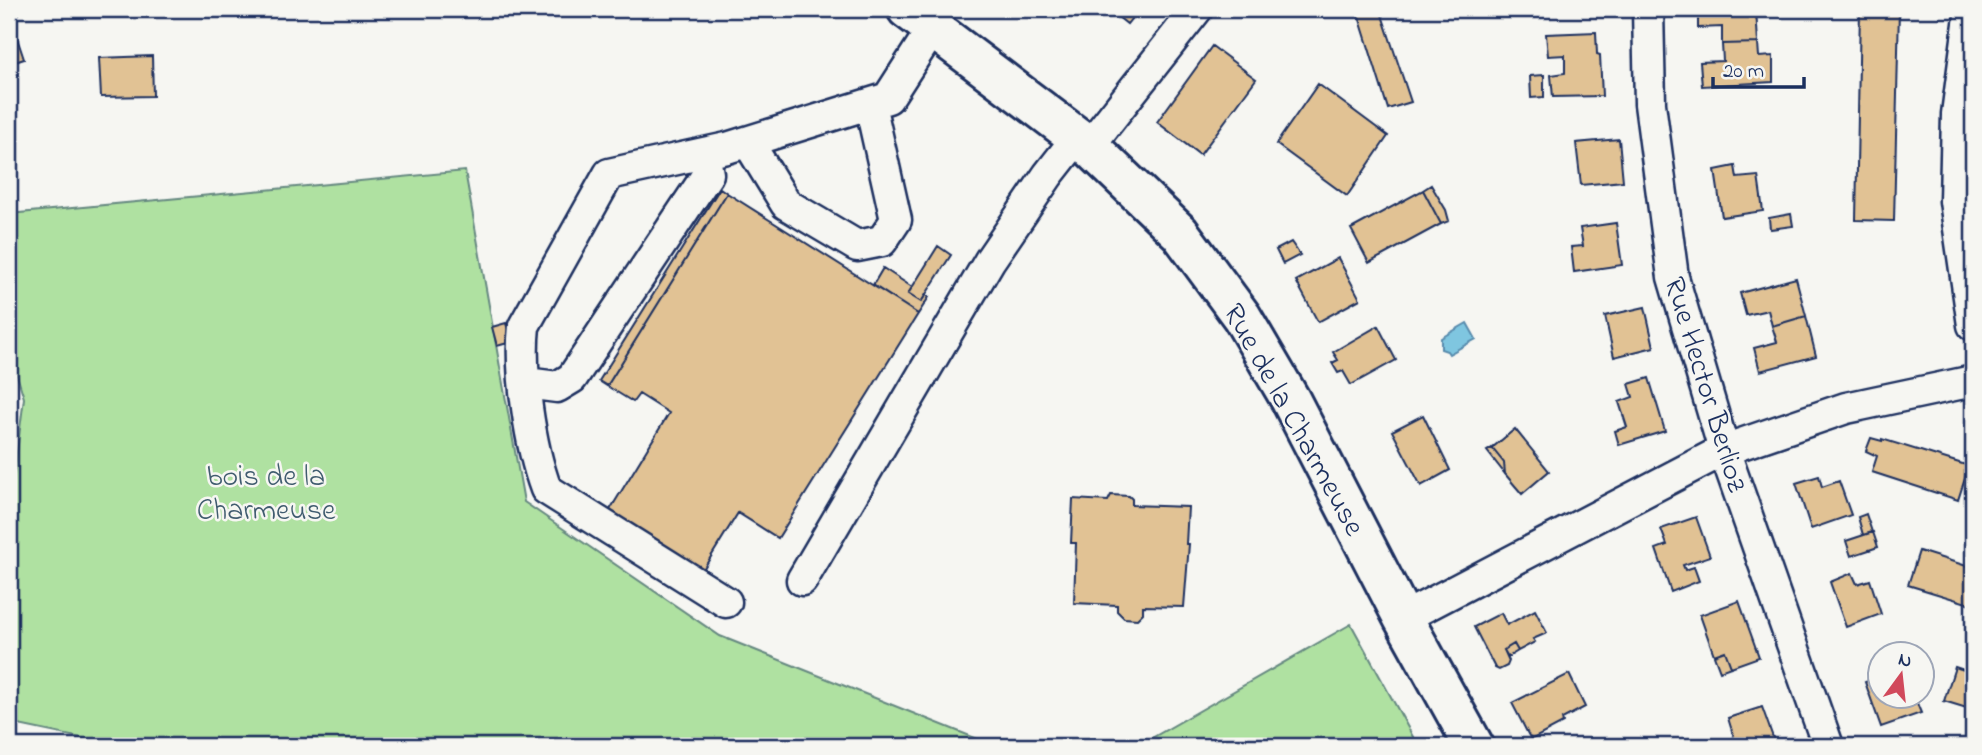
<svg xmlns="http://www.w3.org/2000/svg" width="1982" height="755" font-family="'Indie Flower',sans-serif">
<style>
.green{fill:#afe1a1;stroke:#658880;stroke-width:2}
.water{fill:#7fc6e0;stroke:#578aac;stroke-width:2}
.building{fill:#e1c294;stroke:#1b2f5e;stroke-width:2}
.lines{fill:none;stroke-linecap:round;stroke-linejoin:round}
.minor-casing{stroke:#1b2f5e;stroke-width:35}
.major-casing{stroke:#1b2f5e;stroke-width:44}
.minor{stroke:#f6f6f2;stroke-width:30}
.major{stroke:#f6f6f2;stroke-width:38}
.labels{text-anchor:middle;stroke-width:5;stroke-linejoin:round;paint-order:stroke}
.street-label{font-size:30px;fill:#1b2f5e;stroke:#f6f6f2}
.park-label{font-size:30px;fill:#405c6f;stroke:#f6f6f2}
</style>
<rect width="100%" height="100%" fill="#f6f6f2"/>
<filter id="ink" filterUnits="userSpaceOnUse"><feTurbulence type="fractalNoise" baseFrequency=".0143" numOctaves="2"/><feDisplacementMap in="SourceGraphic" scale="14" xChannelSelector="R" yChannelSelector="G"/><feConvolveMatrix kernelMatrix="1 2 1 2 8 2 1 2 1" color-interpolation-filters="sRGB"/></filter>
<g filter="url(#ink)">
<path class="green" d="M465,171L524,502L720,636L995,746H119L9,723V514L24,398L9,349V214Z
M1351,624L1418,746H1138Z"/>
<path class="water" d="M1467,323L1476,339L1449,354L1447,351L1441,349V338Z"/>
<path class="building" d="M9,9L20,11L13,26L24,59L9,64Z
M1108,9H1139L1127,24Z
M1380,9L1411,102L1388,109L1357,10Z
M1698,9H1756L1758,43L1722,44V27L1698,28Z
M1860,9H1899L1894,221L1856,220Z
M1596,32L1597,54L1600,55L1602,96L1553,97L1551,75L1565,73V55L1548,56L1546,34Z
M1758,43L1759,57L1773,56V82L1702,86L1700,62L1723,61L1722,44Z
M1212,46L1256,79L1200,155L1157,122Z
M152,56L153,96L101,97L99,58Z
M1544,75V97L1531,98L1530,76Z
M1318,84L1388,136L1347,196L1276,144Z
M1619,139L1623,181L1581,185L1576,143Z
M1735,166L1737,178L1758,176L1763,211L1722,217L1715,170Z
M1431,185L1446,210L1449,221L1441,224L1423,190Z
M720,188L727,193L607,386L599,381Z
M1423,190L1441,224L1369,263L1351,229Z
M727,193L918,314L778,538L738,513L699,576L605,518L669,413L639,394L633,402L607,386Z
M1791,214L1793,226L1770,229L1769,218Z
M1616,223L1622,265L1574,272L1571,247L1583,246L1580,228Z
M1291,242L1300,255L1283,264L1276,250Z
M938,246L951,255L921,302L908,294Z
M1338,258L1360,299L1318,322L1296,281Z
M883,268L912,287L908,294L921,302L926,295L929,297L918,314L873,285Z
M1796,278L1806,316L1772,326L1768,310L1746,315L1740,293Z
M1645,307L1654,347L1614,357L1605,316Z
M1806,316L1816,356L1760,371L1754,348L1777,342L1772,326Z
M506,323L511,342L497,346L492,327Z
M1378,326L1396,360L1351,385L1343,371L1338,373L1332,363L1338,360L1333,352Z
M1649,378L1665,431L1619,445L1615,431L1627,427L1619,402L1633,397L1629,384Z
M1423,415L1450,470L1421,486L1392,431Z
M1515,429L1549,471L1522,494L1505,474L1504,463L1492,448Z
M1871,438L1882,441V439L1969,466L1958,500L1872,472L1877,456L1866,451Z
M1492,448L1504,463L1505,474L1487,451Z
M1819,476L1822,487L1839,481L1851,515L1811,529L1796,483Z
M1111,495L1129,496L1132,499V505L1188,507L1186,544H1189L1184,607L1143,606V613L1137,619L1124,618L1117,611V605L1074,603L1076,543H1071L1073,499L1108,501Z
M1866,514L1872,532L1863,535L1858,517Z
M1696,517L1710,556L1683,565L1685,570L1694,567L1699,581L1671,592L1656,549L1667,545L1661,529Z
M1873,532L1878,547L1851,556L1846,541Z
M1919,551L1973,568V605L1908,585Z
M1852,573L1857,584L1870,580L1881,614L1846,627L1830,582Z
M1739,601L1759,657L1731,667L1725,651L1714,655L1700,615Z
M1535,610L1547,633L1533,639L1535,642L1518,651L1514,644L1504,650L1509,661L1507,666L1499,670L1495,668L1474,627L1501,613L1507,625Z
M1514,644L1518,651L1508,657L1504,650Z
M1725,651L1731,667L1720,671L1714,655Z
M1955,667L1973,673V710L1944,701Z
M1569,674L1585,707L1562,719L1563,723L1531,740L1512,703Z
M1879,677L1881,696H1914L1921,713L1881,727L1865,682Z
M1762,707L1776,746H1730L1736,744L1728,718Z"/>
<g class="lines">
<defs>
<path id="minor" d="M1648,9L1650,104L1673,277L1724,450L1828,746
M1971,9L1957,114L1955,201L1973,325
M748,142L786,204L857,246L882,241L896,220L870,104
M1089,146L1197,9
M526,383L557,387L572,378L708,174L704,154
M802,580L990,260L1048,175L1077,138
M726,602L546,489C530,446 519,372 524,326L609,174L727,148L888,98L933,28
M1403,618L1724,450L1846,408L1973,381"/>
<path id="major" d="M907,9L1089,146L1180,233L1242,317L1290,399L1403,618L1474,746"/>
</defs>
<use href="#minor" class="minor-casing"/>
<use href="#major" class="major-casing"/>
<use href="#minor" class="minor"/>
<use href="#major" class="major"/>
</g>
</g>
<g class="labels">
<g class="street-label">
<text transform="translate(1707 384) rotate(73)" y="10">Rue Hector Berlioz</text>
<text transform="translate(1295 419) rotate(61)" y="10">Rue de la Charmeuse</text>
</g>
<g class="park-label">
<text x="266" y="485">bois de la<tspan x="266" dy="34">Charmeuse</tspan></text>
</g>
</g>
<rect width="1982" height="755" fill="none" stroke="#f6f6f2" stroke-width="35"/>
<rect x="18" y="18" width="1947" height="720" fill="none" stroke="#1b2f5e" stroke-width="2.5" filter="url(#ink)"/>
<g transform="translate(1901 675) rotate(15)"><circle r="33" fill="#f6f6f2" stroke="#9ea6b7" stroke-width="2"/>
<path d="M0-5L12 26L0 18L-12 26Z" fill="#d1495b"/>
<text y="-10" font-size="19" font-weight="bold" text-anchor="middle" fill="#1b2f5e">N</text>
</g>
<path d="M1713 77v10h91v-10" fill="none" stroke="#1b2f5e" stroke-width="3.5"/>
<text x="1723" y="77" font-size="21" fill="#1b2f5e" stroke="#f6f6f2" stroke-width="5" paint-order="stroke">20 m</text>
</svg>
